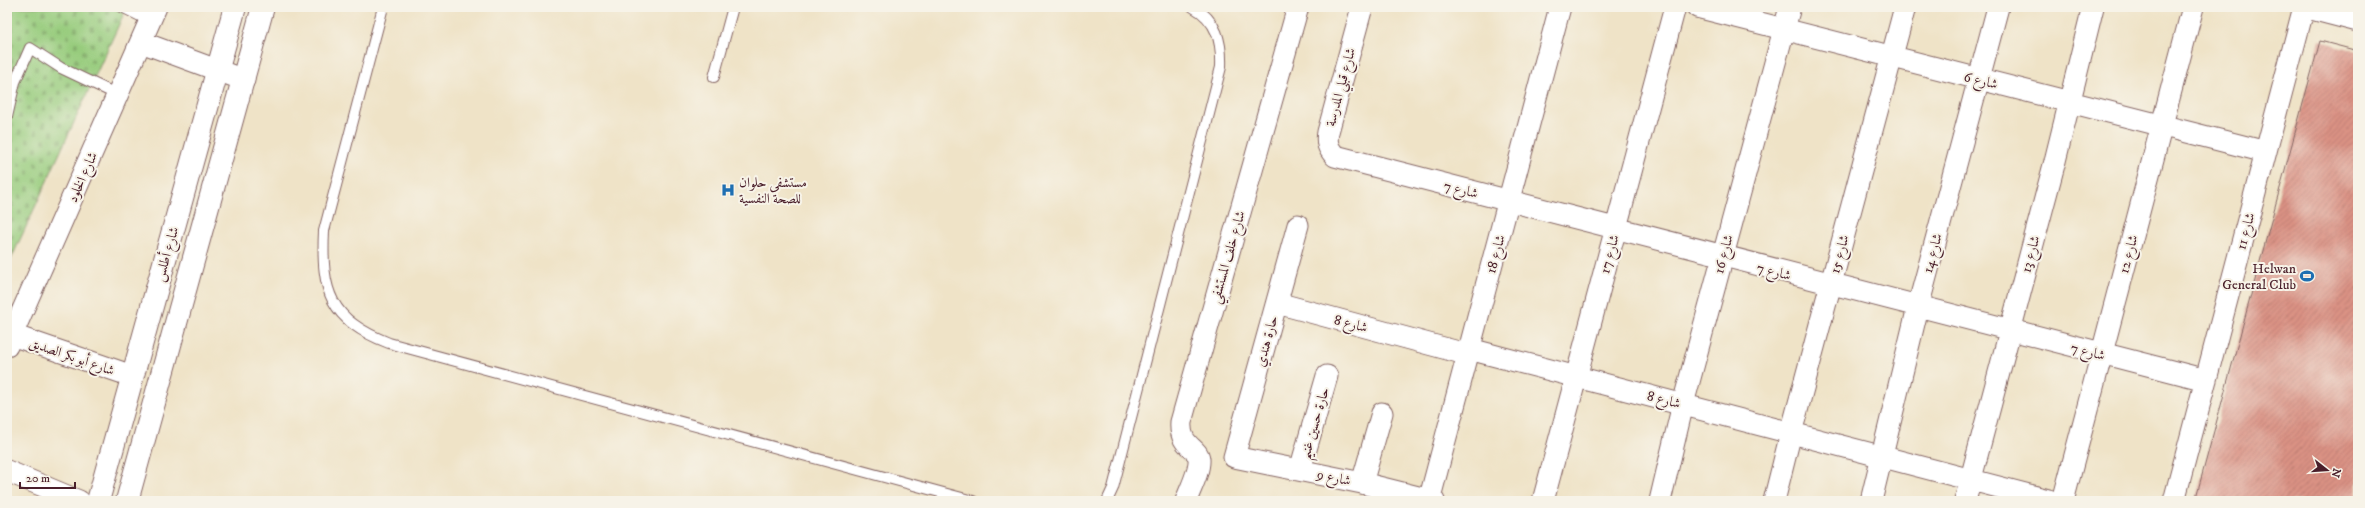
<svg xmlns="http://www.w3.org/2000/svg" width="2365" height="508" font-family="'IM FELL DW Pica',Amiri,serif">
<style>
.cemetery{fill:url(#cemetery-stones);stroke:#707654}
.building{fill:url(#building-hatch)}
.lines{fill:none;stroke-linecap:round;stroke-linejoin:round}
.lane-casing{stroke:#846462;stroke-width:12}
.street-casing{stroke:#846462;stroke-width:23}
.secondary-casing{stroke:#846462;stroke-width:24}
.lane{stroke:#fff;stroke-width:10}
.street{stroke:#fff;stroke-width:21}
.secondary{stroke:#fff;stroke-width:22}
.labels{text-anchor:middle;stroke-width:4;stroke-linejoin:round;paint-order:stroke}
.street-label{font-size:14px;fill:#4a1f2b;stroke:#f7f3e8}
.poi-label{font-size:14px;fill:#4a1f2b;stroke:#f7f3e8;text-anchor:start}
</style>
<defs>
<pattern id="cemetery-stones" width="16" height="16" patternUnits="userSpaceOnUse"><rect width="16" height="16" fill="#97cc7d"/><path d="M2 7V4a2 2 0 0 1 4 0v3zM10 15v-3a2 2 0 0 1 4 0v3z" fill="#84af6c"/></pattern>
<pattern id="building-hatch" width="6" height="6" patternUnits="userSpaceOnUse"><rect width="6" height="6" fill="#da9284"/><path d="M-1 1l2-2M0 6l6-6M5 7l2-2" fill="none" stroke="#b3776c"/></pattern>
</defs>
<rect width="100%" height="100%" fill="#f7f3e8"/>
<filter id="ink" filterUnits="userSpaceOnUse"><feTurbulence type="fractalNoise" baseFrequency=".025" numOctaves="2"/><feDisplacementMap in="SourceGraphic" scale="8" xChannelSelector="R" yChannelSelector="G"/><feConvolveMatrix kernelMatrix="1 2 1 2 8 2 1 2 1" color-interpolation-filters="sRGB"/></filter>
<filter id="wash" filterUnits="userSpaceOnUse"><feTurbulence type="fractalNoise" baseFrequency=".012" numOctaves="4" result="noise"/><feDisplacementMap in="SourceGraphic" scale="16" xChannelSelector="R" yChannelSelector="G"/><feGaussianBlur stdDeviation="0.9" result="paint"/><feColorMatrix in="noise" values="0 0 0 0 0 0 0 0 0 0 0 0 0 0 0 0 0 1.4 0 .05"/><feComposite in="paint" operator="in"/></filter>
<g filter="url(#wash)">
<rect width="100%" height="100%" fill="#efe3c7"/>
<path class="cemetery" d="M7,7H127L7,268Z"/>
<g id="blocks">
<path class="building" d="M2320,41L2358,51V501H2195Z"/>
</g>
</g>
<g filter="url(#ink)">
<use href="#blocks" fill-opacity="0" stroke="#846462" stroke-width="1"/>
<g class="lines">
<defs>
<path id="lane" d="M122,7L150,21
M383,7L324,231C321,292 330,320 389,343L973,501
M714,77L733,7
M7,117L15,82L30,48L61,68L118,95
M1107,501L1113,488L1221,67C1222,42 1217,20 1193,7"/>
<path id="street" d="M1362,7L1328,132C1326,143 1328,148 1335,156L2206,380
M1697,7L2266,152
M2304,7L2358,21
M141,42L244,80
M1298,225L1234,457L1362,483L1434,501
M1277,303L1462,353L1477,351L2052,501
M12,335L132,376
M7,346L156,7
M1300,470L1327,376
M7,471L79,501
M1362,483L1382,413
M1186,501C1190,489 1200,471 1199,459C1198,447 1179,447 1181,422L1298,7
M1429,501L1560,7
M1543,501L1675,7
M1660,501L1683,404L1790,7
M1774,501L1791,433L1905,7
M1871,501L1918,307L1998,7
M1965,501L2055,161L2093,7
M2063,501L2193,7
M2174,501L2304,7"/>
<path id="secondary" d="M98,501L235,7
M127,501L263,7"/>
</defs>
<use href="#lane" class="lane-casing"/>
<use href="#street" class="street-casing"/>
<use href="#secondary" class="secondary-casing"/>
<use href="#lane" class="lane"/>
<use href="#street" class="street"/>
<use href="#secondary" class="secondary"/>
</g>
</g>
<defs>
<symbol id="hospital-bare" viewBox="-9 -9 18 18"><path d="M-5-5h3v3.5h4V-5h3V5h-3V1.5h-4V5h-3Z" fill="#1f6fb2" stroke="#f7f3e8" stroke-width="2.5" paint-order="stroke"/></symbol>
<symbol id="stadium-bare" viewBox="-9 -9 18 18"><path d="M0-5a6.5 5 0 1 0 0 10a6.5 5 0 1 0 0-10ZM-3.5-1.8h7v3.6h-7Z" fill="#1f6fb2" stroke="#f7f3e8" stroke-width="2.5" paint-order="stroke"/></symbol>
</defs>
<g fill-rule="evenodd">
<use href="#hospital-bare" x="718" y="180" width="20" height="20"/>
<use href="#stadium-bare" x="2297" y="266" width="20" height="20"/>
</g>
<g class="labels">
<g class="street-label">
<text transform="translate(1981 80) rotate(14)" y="5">شارع 6</text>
<text transform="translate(1340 87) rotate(-75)" y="5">شارع قبلي المدرسة</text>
<text transform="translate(82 177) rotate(-66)" y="5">شارع الخلود</text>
<text transform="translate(1461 189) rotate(14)" y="5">شارع 7</text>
<text transform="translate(2245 231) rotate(-75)" y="5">شارع 11</text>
<text transform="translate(1932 253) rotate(-75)" y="5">شارع 14</text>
<text transform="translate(166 254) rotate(-74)" y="5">شارع أطلس</text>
<text transform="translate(1495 254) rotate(-75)" y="5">شارع 18</text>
<text transform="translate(1609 254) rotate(-75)" y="5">شارع 17</text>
<text transform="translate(1723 254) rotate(-75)" y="5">شارع 16</text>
<text transform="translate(1839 254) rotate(-75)" y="5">شارع 15</text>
<text transform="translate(2030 254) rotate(-75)" y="5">شارع 13</text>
<text transform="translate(2128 254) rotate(-75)" y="5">شارع 12</text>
<text transform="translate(1227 257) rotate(-74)" y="5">شارع خلف المستشفي</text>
<text transform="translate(1774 271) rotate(14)" y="5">شارع 7</text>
<text transform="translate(1351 323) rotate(15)" y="5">شارع 8</text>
<text transform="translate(1266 341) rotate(-75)" y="5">حارة هندي</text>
<text transform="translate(2088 351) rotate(14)" y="5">شارع 7</text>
<text transform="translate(72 356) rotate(19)" y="5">شارع أبو بكر الصديق</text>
<text transform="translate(1664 399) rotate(15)" y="5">شارع 8</text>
<text transform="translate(1314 423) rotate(-74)" y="5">حارة حسين غنيم</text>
<text transform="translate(1334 477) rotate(12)" y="5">شارع 9</text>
</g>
<g class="poi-label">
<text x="739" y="187">مستشفي حلوان<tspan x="739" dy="16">للصحة النفسية</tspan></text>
<text x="2296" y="273" text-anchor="end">Helwan<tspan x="2296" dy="16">General Club</tspan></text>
</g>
</g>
<rect width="2365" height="508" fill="none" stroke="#f7f3e8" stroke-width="24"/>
<g transform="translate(2327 470) rotate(107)" stroke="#f7f3e8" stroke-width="3" paint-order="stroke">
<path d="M0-3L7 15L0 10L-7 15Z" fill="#4a1f2b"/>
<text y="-6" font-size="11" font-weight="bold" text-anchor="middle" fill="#4a1f2b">N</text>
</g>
<path d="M20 482v6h55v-6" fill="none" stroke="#4a1f2b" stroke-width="2"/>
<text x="26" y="482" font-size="12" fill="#4a1f2b" stroke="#f7f3e8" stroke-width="3" paint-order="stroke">20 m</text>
</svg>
